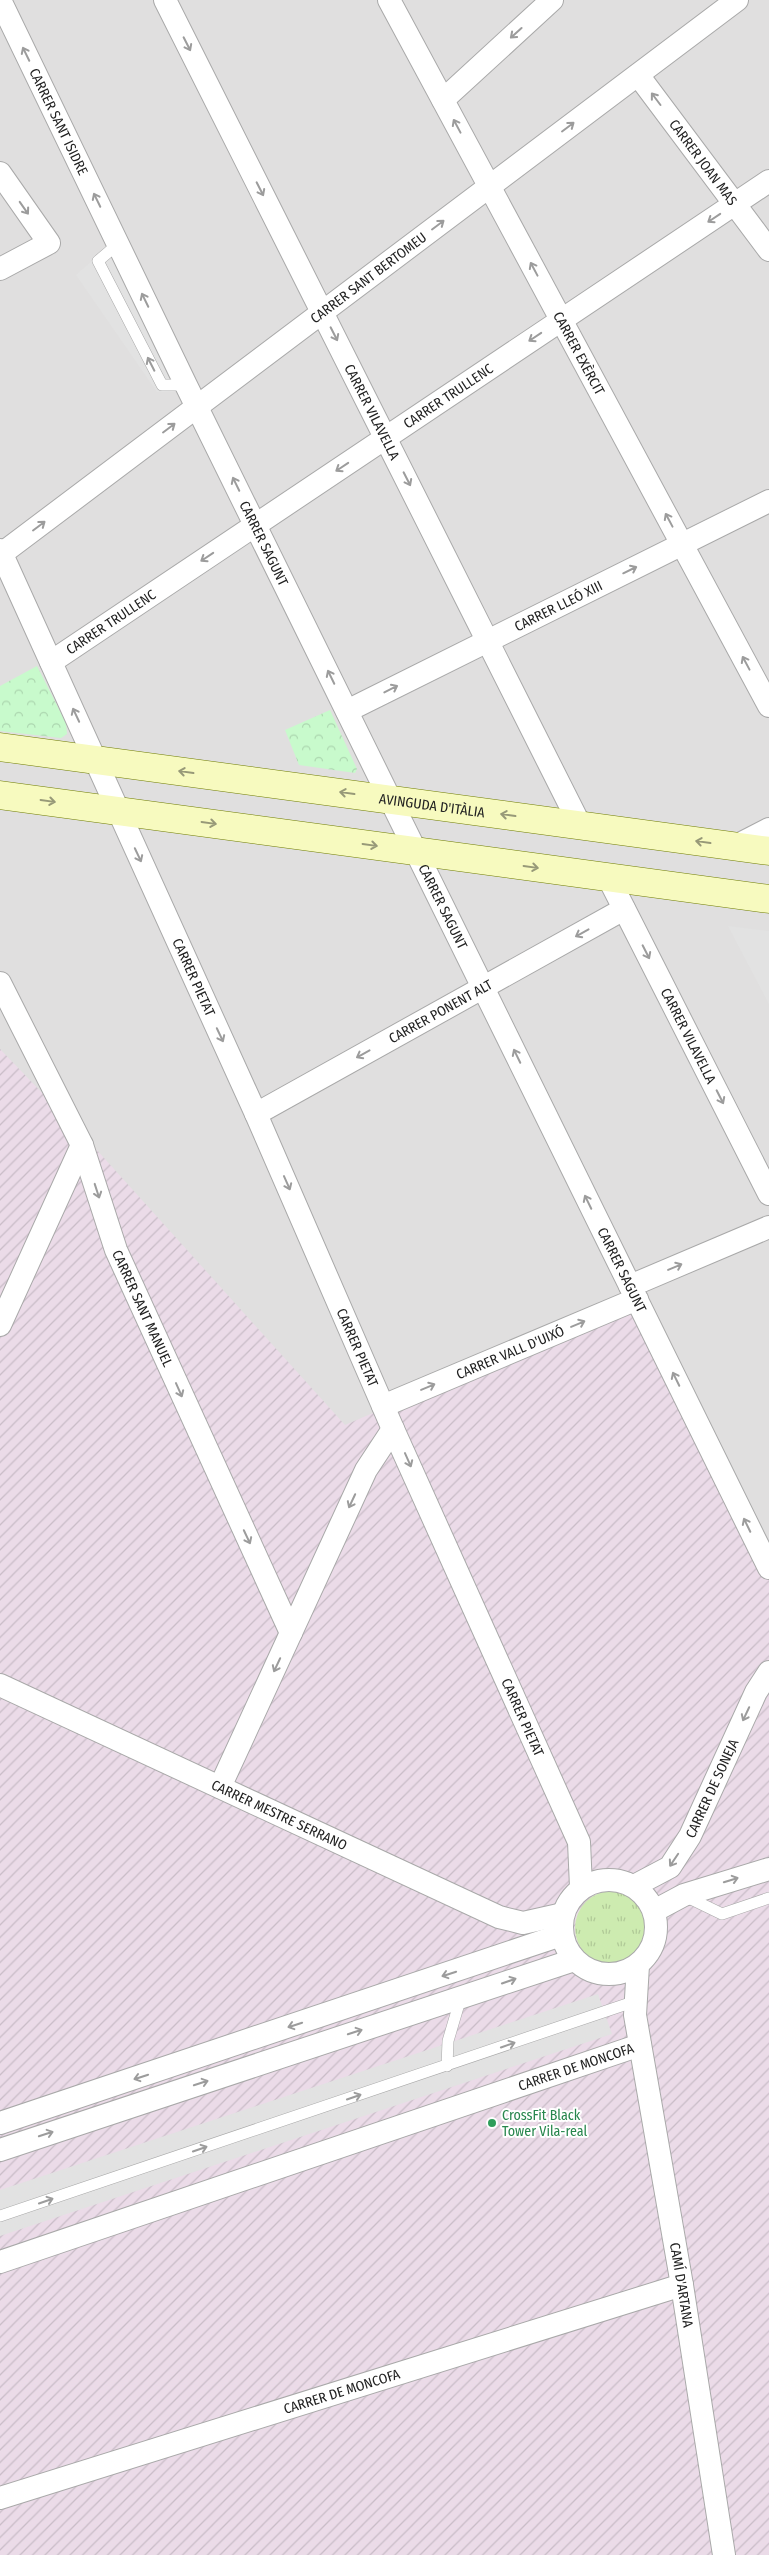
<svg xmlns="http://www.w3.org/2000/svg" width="769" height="2555" font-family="'Fira Sans Condensed',sans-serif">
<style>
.residential{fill:#e0dfdf}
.industrial{fill:url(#industrial-furrows)}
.grass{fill:url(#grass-tufts)}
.park{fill:url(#park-crowns)}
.parking{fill:#e2e2e2}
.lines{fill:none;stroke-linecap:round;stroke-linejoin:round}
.lane-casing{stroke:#a9a9a9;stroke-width:12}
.street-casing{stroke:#a9a9a9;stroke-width:24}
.secondary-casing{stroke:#707d05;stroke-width:29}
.lane{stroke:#fff;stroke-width:11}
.street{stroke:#fff;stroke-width:22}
.secondary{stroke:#f7fabf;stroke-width:28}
.oneway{stroke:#9c9c9c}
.oneway2{stroke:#979978}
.leisure-dot{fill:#2e9e5b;stroke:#fff;stroke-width:2}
.labels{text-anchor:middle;stroke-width:4;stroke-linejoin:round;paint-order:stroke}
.street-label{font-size:14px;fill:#222;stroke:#fff}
.leisure-label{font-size:14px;fill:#27864d;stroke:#fff;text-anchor:start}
</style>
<defs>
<pattern id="industrial-furrows" width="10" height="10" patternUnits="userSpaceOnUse" patternTransform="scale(1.25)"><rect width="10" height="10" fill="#ebdbe8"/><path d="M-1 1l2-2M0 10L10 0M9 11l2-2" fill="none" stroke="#c9bcc7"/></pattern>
<pattern id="grass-tufts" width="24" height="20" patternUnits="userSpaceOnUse" patternTransform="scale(1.25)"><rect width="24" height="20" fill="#cdebb0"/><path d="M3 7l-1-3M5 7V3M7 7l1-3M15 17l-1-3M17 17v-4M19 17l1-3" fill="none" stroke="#b0c997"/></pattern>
<pattern id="park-crowns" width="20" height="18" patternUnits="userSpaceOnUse" patternTransform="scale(1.25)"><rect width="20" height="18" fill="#c8facc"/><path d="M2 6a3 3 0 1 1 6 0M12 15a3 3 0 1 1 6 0" fill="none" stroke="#acd6af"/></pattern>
</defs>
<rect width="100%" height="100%" fill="#f2efe9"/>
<path class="residential" d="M0,0H769V1573L627,1304L345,1426L0,1057Z"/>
<path class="industrial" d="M0,1049L95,1148L345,1425L627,1304L769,1572V2555H0Z"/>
<path class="grass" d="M575 1928a37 37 0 1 1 74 0a37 37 0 1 1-74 0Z"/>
<path class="park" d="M37,666L66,723L67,734L61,738L0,731V686Z
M330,710L357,769L355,773L299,765L285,730Z"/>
<path class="parking" d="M111,244L184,391L157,392L76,275Z
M728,926L769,931V1004Z
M598,1994L612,2034L0,2236V2190Z"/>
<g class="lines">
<defs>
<path id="lane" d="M118,244L98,261L162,385H186
M685,1896L722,1914L769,1898
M447,2066L448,2041L461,1997
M0,2216L627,2004"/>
<g id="street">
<path id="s1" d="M0,0L186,385L769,1568"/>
<path id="s2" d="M165,0L580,825"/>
<path id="s3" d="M389,0L769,706"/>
<path id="s4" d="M638,75L769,250"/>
<path d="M443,100L552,0"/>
<path d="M0,173L49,243L0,269"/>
<path id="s5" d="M0,550L256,1114L393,1429L579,1842L581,1887"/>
<path id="s6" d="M0,555L737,0"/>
<path id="s7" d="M51,662L769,181"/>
<path id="s8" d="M347,711L769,501"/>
<path d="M736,846L769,829"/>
<path id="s9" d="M608,877L769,1194"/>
<path id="s10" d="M0,983L82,1145L116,1250L291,1633"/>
<path id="s11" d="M256,1114L624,909"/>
<path d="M630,1286L769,1227"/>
<path d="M0,1325L82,1145"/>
<path id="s12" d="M383,1406L637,1299"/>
<path id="s13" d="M0,1685L499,1917L523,1923L563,1914"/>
<path d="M220,1787L366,1470L393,1429"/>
<circle cx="609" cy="1927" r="47"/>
<path id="s14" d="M634,1886L670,1867L690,1836L756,1692L769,1672"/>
<path d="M654,1911L684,1895L769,1869"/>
<path id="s15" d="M638,1965L635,2015L682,2285L724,2555"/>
<path d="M0,2123L561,1935"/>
<path d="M0,2150L574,1960"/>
<path id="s16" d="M0,2262L640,2045"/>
<path id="s17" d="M0,2498L682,2285"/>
</g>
<g id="secondary">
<path id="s18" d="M0,747L769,851"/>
<path d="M0,795L769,899"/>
</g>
</defs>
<use href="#lane" class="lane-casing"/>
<use href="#street" class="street-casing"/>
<use href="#secondary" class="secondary-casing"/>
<use href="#lane" class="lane"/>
<use href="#street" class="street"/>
<use href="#secondary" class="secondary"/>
</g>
<defs><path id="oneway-shaft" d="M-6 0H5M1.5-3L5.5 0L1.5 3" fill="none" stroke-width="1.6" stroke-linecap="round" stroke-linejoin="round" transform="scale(1.25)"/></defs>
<g class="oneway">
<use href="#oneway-shaft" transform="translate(516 33) rotate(138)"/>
<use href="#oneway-shaft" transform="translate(187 44) rotate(63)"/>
<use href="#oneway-shaft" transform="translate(26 54) rotate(-116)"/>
<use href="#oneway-shaft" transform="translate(656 99) rotate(-127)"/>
<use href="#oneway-shaft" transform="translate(457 126) rotate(-118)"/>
<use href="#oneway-shaft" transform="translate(568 127) rotate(-37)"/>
<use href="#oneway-shaft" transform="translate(260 189) rotate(63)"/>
<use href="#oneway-shaft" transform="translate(97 200) rotate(-116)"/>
<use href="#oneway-shaft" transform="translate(24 208) rotate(55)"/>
<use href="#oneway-shaft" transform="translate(714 218) rotate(146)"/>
<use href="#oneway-shaft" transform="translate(438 225) rotate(-37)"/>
<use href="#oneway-shaft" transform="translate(534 269) rotate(-118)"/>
<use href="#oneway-shaft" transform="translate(145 300) rotate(-116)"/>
<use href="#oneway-shaft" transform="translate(334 334) rotate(63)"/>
<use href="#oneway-shaft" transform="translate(535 337) rotate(146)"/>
<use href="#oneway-shaft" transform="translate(151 364) rotate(-117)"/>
<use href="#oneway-shaft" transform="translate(169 428) rotate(-37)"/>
<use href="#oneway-shaft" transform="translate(342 467) rotate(146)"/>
<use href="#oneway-shaft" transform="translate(407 479) rotate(63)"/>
<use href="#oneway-shaft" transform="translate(236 484) rotate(-116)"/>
<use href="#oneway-shaft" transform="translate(669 520) rotate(-118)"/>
<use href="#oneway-shaft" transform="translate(39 526) rotate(-37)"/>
<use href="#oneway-shaft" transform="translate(207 557) rotate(146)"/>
<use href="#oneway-shaft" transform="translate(630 570) rotate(-26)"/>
<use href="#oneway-shaft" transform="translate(746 663) rotate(-118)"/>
<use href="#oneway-shaft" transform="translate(331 677) rotate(-116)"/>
<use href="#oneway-shaft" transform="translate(391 689) rotate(-27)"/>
<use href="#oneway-shaft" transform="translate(76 715) rotate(-115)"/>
<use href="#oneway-shaft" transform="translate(138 855) rotate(65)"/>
<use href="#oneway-shaft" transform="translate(582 933) rotate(151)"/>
<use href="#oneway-shaft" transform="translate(646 952) rotate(63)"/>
<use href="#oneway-shaft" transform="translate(220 1035) rotate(65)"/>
<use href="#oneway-shaft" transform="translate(363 1054) rotate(151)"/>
<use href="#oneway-shaft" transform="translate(517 1056) rotate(-116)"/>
<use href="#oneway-shaft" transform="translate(720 1097) rotate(63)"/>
<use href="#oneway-shaft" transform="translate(287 1183) rotate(66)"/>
<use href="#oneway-shaft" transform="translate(97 1191) rotate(72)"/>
<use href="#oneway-shaft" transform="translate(588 1202) rotate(-116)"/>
<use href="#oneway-shaft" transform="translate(675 1267) rotate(-23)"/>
<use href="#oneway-shaft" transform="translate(578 1324) rotate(-23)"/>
<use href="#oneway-shaft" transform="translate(676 1379) rotate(-116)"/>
<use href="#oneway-shaft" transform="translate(428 1387) rotate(-23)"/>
<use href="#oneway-shaft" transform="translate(179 1390) rotate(66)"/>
<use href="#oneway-shaft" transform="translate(408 1460) rotate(66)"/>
<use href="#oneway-shaft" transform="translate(352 1501) rotate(115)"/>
<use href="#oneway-shaft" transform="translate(747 1525) rotate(-116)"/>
<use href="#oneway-shaft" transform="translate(247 1537) rotate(65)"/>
<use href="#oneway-shaft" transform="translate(277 1665) rotate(115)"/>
<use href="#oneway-shaft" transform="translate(746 1714) rotate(115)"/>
<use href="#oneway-shaft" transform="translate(674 1860) rotate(124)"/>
<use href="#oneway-shaft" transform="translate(731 1880) rotate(-17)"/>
<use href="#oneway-shaft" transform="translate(449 1974) rotate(162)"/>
<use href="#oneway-shaft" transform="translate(509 1981) rotate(-19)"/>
<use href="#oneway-shaft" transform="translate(295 2025) rotate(162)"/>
<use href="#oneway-shaft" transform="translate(355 2032) rotate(-18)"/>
<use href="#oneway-shaft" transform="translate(508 2045) rotate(-19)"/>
<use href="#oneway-shaft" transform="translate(141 2077) rotate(162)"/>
<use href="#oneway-shaft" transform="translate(201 2083) rotate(-18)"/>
<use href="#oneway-shaft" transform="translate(354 2097) rotate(-19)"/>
<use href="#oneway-shaft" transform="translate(46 2134) rotate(-18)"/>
<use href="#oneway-shaft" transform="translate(200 2149) rotate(-19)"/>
<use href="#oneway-shaft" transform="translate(46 2201) rotate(-19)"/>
</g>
<g class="oneway2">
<use href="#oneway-shaft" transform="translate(186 772) rotate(-172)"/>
<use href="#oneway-shaft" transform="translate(347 793) rotate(-172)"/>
<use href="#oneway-shaft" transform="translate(48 801) rotate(8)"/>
<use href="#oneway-shaft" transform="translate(508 815) rotate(-172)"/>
<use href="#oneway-shaft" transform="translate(209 823) rotate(8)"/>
<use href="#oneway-shaft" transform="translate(703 842) rotate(-172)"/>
<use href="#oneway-shaft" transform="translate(370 845) rotate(8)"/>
<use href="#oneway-shaft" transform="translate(531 867) rotate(8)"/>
</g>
<circle class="leisure-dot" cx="492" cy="2123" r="5"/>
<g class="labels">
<g class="street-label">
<text dy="5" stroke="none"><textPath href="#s1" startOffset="135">CARRER SANT ISIDRE</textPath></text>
<text dy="5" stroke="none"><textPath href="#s4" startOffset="109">CARRER JOAN MAS</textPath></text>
<text dy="5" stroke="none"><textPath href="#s6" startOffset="461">CARRER SANT BERTOMEU</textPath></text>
<text dy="5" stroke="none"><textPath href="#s3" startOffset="401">CARRER EXÈRCIT</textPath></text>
<text dy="5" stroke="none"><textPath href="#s7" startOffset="478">CARRER TRULLENC</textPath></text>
<text dy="5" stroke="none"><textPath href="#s2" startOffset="461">CARRER VILAVELLA</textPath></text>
<text dy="5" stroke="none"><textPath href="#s1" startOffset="604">CARRER SAGUNT</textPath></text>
<text dy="5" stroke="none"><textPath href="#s8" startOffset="236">CARRER LLEÓ XIII</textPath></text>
<text dy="5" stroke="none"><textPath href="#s7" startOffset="72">CARRER TRULLENC</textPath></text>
<text dy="5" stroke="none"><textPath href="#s18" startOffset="436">AVINGUDA D'ITÀLIA</textPath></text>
<text dy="5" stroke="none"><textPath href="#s1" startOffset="1009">CARRER SAGUNT</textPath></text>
<text dy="5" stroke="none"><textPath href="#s5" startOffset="469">CARRER PIETAT</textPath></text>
<text dy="5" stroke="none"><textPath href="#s11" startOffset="211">CARRER PONENT ALT</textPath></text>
<text dy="5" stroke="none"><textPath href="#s9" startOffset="178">CARRER VILAVELLA</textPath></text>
<text dy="5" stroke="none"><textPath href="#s1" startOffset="1414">CARRER SAGUNT</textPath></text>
<text dy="5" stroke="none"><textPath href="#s10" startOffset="356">CARRER SANT MANUEL</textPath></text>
<text dy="5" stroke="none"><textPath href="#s5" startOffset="874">CARRER PIETAT</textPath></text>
<text dy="5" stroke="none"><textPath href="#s12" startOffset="138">CARRER VALL D'UIXÓ</textPath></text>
<text dy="5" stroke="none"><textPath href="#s5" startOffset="1279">CARRER PIETAT</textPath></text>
<text dy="5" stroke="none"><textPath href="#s14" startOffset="130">CARRER DE SONEJA</textPath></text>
<text dy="5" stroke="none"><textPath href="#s13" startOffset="308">CARRER MESTRE SERRANO</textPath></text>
<text dy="5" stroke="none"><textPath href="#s16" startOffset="608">CARRER DE MONCOFA</textPath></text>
<text dy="5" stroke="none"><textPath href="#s15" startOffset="324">CAMÍ D'ARTANA</textPath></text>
<text dy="5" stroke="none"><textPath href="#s17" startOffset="358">CARRER DE MONCOFA</textPath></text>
</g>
<g class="leisure-label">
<text x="502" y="2120">CrossFit Black<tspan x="502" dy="16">Tower Vila-real</tspan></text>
</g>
</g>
</svg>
